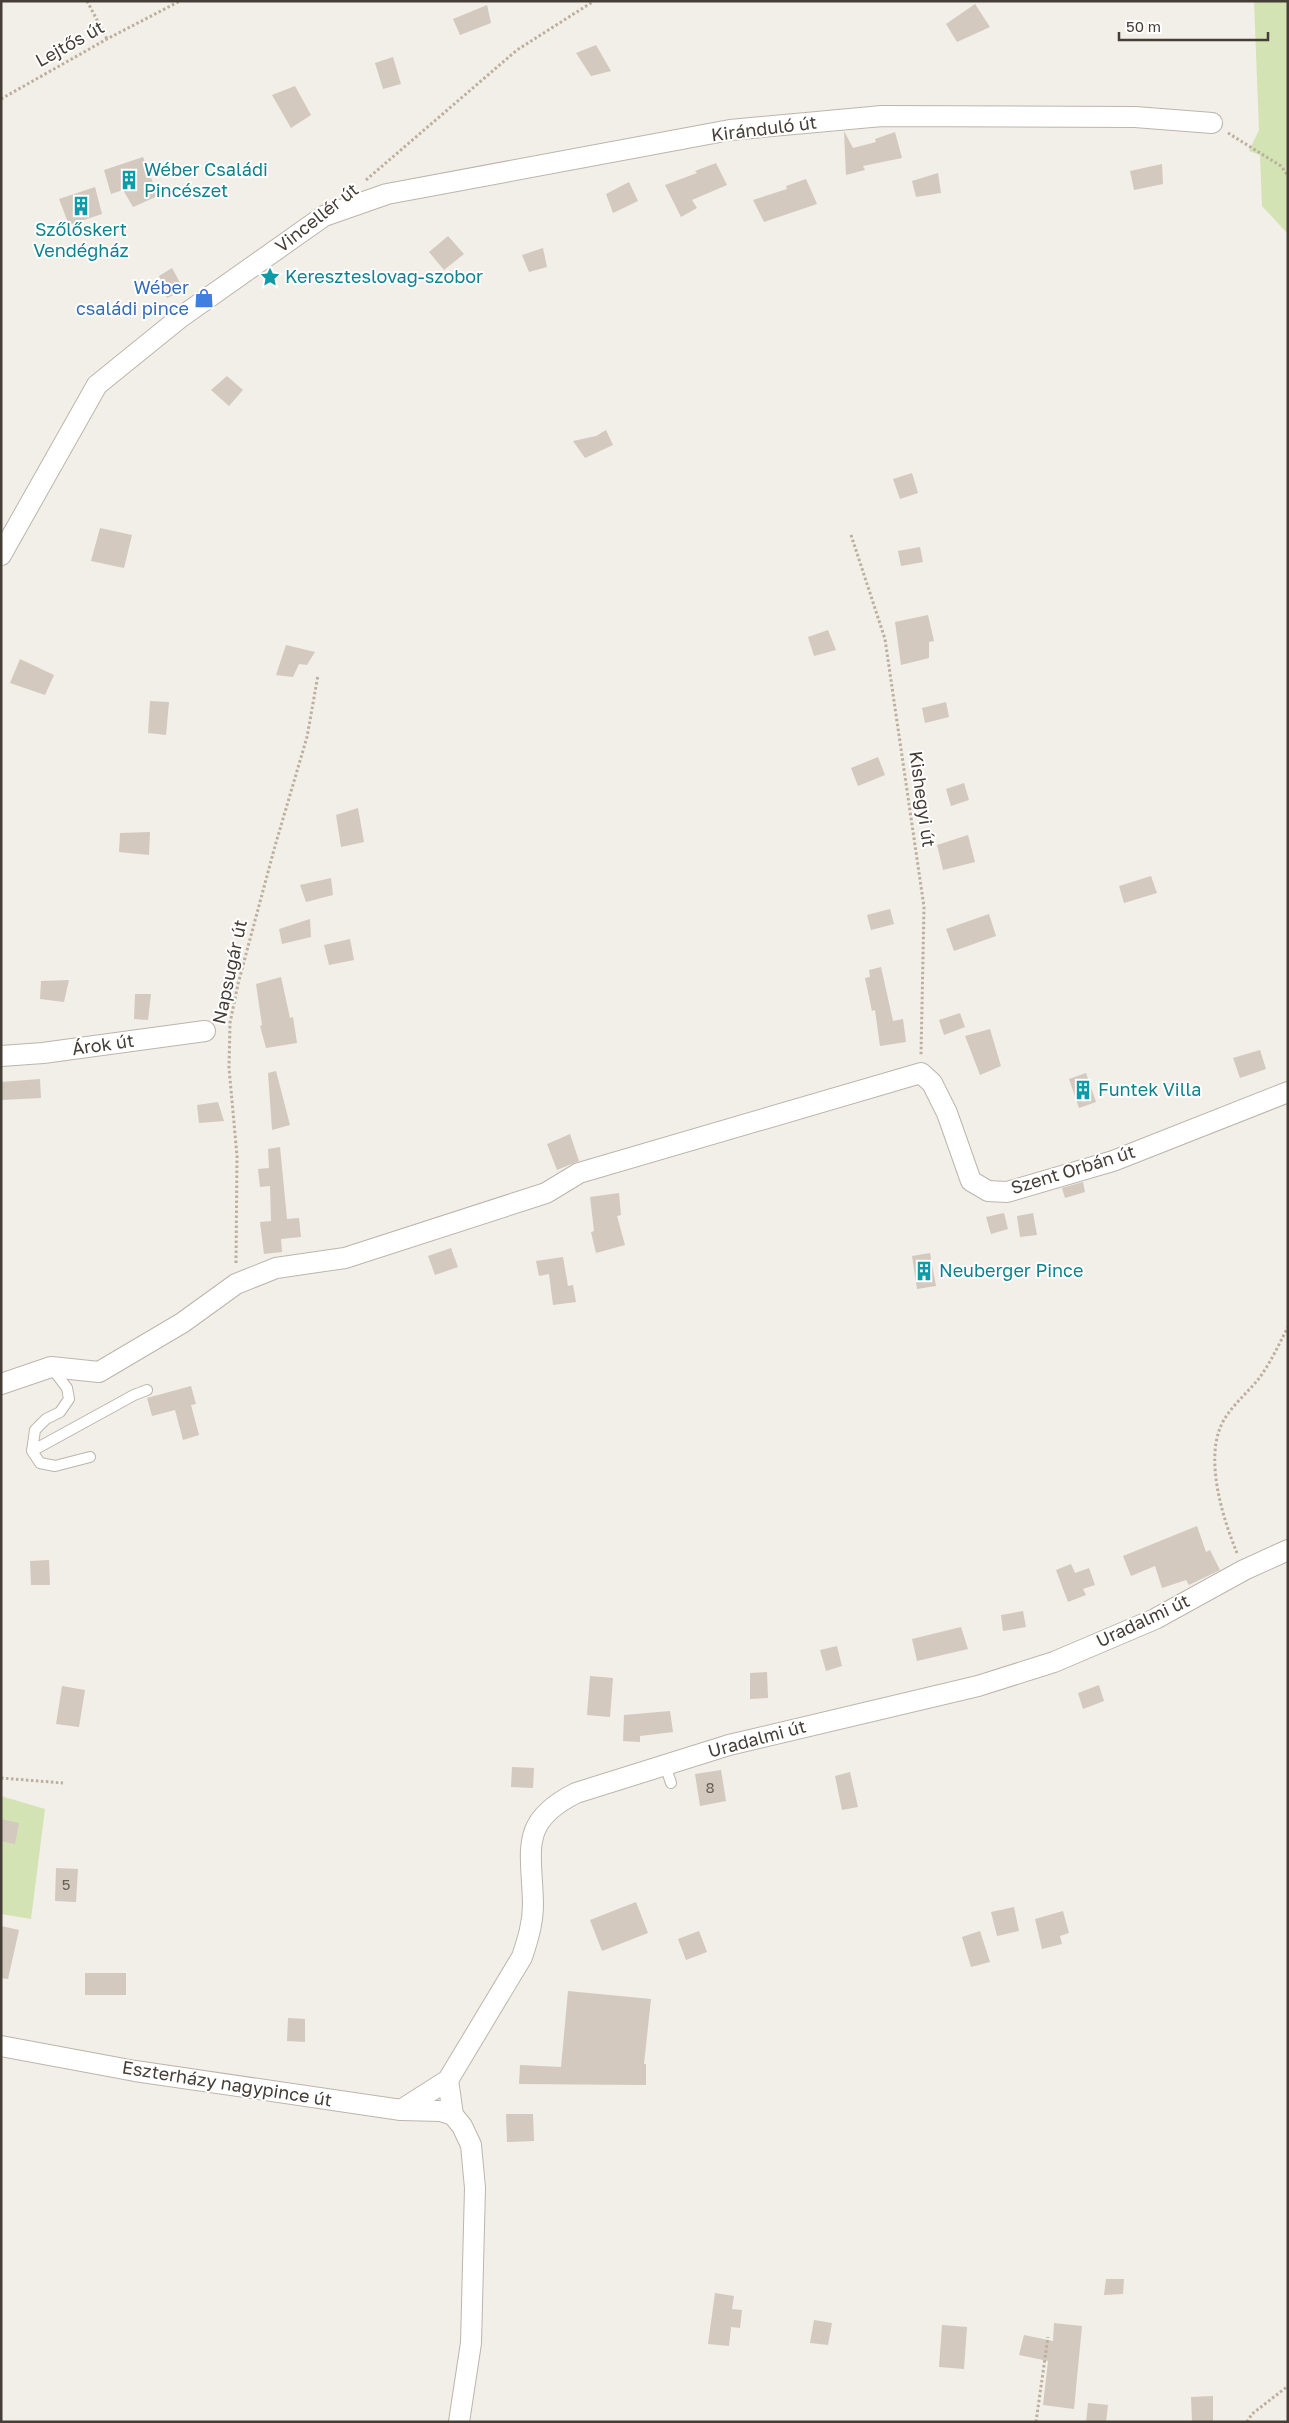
<svg xmlns="http://www.w3.org/2000/svg" width="1289" height="2423" font-family="'Golos Text',sans-serif">
<style>
.green{fill:#d3e3b4}
.building{fill:#d3c9be}
.lines{fill:none;stroke-linecap:round;stroke-linejoin:round}
.lane-casing{stroke:#bdb5ab;stroke-width:12}
.street-casing{stroke:#bdb5ab;stroke-width:22}
.path{stroke:#bdaf9e;stroke-width:3;stroke-dasharray:2.5 2.5;stroke-linecap:butt}
.lane{stroke:#fff;stroke-width:10}
.street{stroke:#fff;stroke-width:20}
.labels{text-anchor:middle;stroke-width:4;stroke-linejoin:round;paint-order:stroke}
.number-label{font-size:15px;fill:#686159}
.street-label{font-size:18px;fill:#453e37;stroke:#fff}
.culture-label{font-size:18px;fill:#0d838f;stroke:#fff;text-anchor:start}
.shop-label{font-size:18px;fill:#366cbe;stroke:#fff;text-anchor:end}
</style>
<rect width="100%" height="100%" fill="#f2eee8"/>
<path class="green" d="M1254,1H1288V234L1262,206L1260,155L1249,151L1259,130Z
M1,1796L45,1809L31,1919L1,1914Z"/>
<path class="building" d="M975,4L990,27L957,42L946,24Z
M487,5L491,23L460,35L453,19Z
M596,45L611,71L591,76L576,53Z
M393,57L401,84L383,89L375,63Z
M295,86L311,115L291,128L272,95Z
M844,131L853,148L876,142L875,139L895,132L902,158L863,166L865,170L846,175Z
M143,157L158,196L133,207L123,190L111,194L104,170Z
M716,163L727,185L692,200L697,208L681,217L665,185L697,173L695,171Z
M1162,164L1163,184L1134,190L1130,171Z
M938,173L941,193L916,197L912,181Z
M806,179L817,204L764,222L753,200L787,189L786,186Z
M629,182L638,201L613,213L606,194Z
M95,187L102,214L69,225L59,199Z
M448,236L464,254L444,270L429,252Z
M543,248L547,267L529,272L522,255Z
M172,268L184,290L167,298L159,276Z
M227,376L243,390L229,406L211,390Z
M606,430L613,445L585,458L573,441L596,436Z
M912,473L918,493L900,499L893,479Z
M100,528L132,535L124,568L91,561Z
M920,547L923,562L901,566L898,551Z
M928,615L934,641L929,642V658L901,665L895,622Z
M828,630L836,650L814,656L808,637Z
M286,645L315,652L307,665L299,664L293,677L276,675Z
M20,659L54,675L45,695L10,683Z
M150,701L169,702L166,735L148,733Z
M946,702L949,717L925,723L922,708Z
M878,757L885,775L858,786L851,768Z
M964,783L969,800L951,806L946,789Z
M358,808L364,842L341,847L336,815Z
M150,832L149,855L119,852L120,833Z
M968,835L975,862L943,870L937,845Z
M1151,876L1157,893L1124,903L1119,886Z
M331,878L333,895L306,902L300,885Z
M890,909L894,924L871,930L867,915Z
M989,914L996,936L954,951L946,929Z
M310,919L311,937L282,944L279,929Z
M350,939L354,960L329,965L324,945Z
M881,967L893,1021L903,1019L906,1042L880,1046L875,1010L872,1011L865,978L870,977L869,970Z
M281,977L290,1018L293,1017L297,1043L266,1048L260,1026L262,1025L256,984Z
M69,980L64,1002L40,999L41,981Z
M135,994H151L148,1020L134,1019Z
M960,1013L965,1027L944,1035L939,1020Z
M990,1029L1001,1066L980,1075L965,1036Z
M1260,1050L1266,1069L1240,1078L1233,1058Z
M276,1071L290,1125L272,1130L268,1073Z
M1086,1073L1096,1102L1079,1108L1069,1079Z
M40,1079L41,1098L1,1100V1082Z
M218,1102L224,1121L199,1123L197,1105Z
M570,1134L579,1161L557,1170L547,1144Z
M280,1147L287,1219L299,1218L301,1237L281,1239L282,1252L264,1254L260,1222L271,1221L270,1186L260,1187L258,1169L269,1168L268,1149Z
M1083,1182L1085,1192L1065,1198L1062,1188Z
M619,1193L621,1215L617,1216L625,1245L596,1253L591,1232L594,1231L590,1197Z
M1004,1213L1008,1229L991,1234L986,1217Z
M1033,1213L1037,1235L1020,1237L1017,1216Z
M451,1248L458,1267L435,1275L428,1256Z
M930,1253L936,1286L917,1289L912,1256Z
M563,1257L568,1286L573,1285L576,1302L553,1305L549,1274L539,1276L536,1261Z
M191,1386L196,1404L191,1405L199,1435L183,1440L175,1410L152,1416L147,1398Z
M1197,1526L1206,1552L1210,1550L1220,1570L1189,1585L1186,1580L1162,1588L1155,1566L1131,1576L1123,1556Z
M49,1560L50,1585H31L30,1561Z
M1071,1564L1075,1573L1089,1568L1095,1585L1083,1589L1086,1595L1068,1602L1056,1570Z
M1023,1611L1026,1627L1003,1631L1001,1615Z
M961,1627L968,1649L917,1661L912,1639Z
M837,1646L842,1666L826,1671L820,1650Z
M767,1672L768,1698L750,1699V1673Z
M590,1676L613,1678L610,1717L587,1715Z
M1099,1685L1104,1701L1083,1709L1078,1693Z
M62,1686L85,1690L79,1727L56,1724Z
M670,1711L673,1732L640,1736V1742L623,1741L624,1715Z
M512,1767L534,1768L533,1788L511,1787Z
M721,1770L726,1801L700,1806L695,1774Z
M850,1772L858,1807L842,1810L835,1776Z
M1,1819L19,1823L15,1844L1,1841Z
M56,1868L78,1869L76,1902L55,1901Z
M636,1902L648,1933L602,1951L590,1920Z
M1014,1907L1019,1931L997,1936L991,1912Z
M1063,1911L1069,1933L1060,1936L1062,1944L1042,1949L1035,1919Z
M1,1926L19,1930L8,1979L1,1978Z
M699,1931L707,1952L686,1960L678,1939Z
M980,1931L990,1962L971,1967L962,1937Z
M85,1973H126V1995H85Z
M568,1991L651,1999L644,2064H646V2085L519,2084L520,2065L561,2067Z
M288,2018L305,2019V2042L287,2041Z
M506,2114H533L534,2141L507,2142Z
M1106,2279H1124L1123,2294L1104,2295Z
M715,2293L734,2296L732,2309L742,2310L740,2328L731,2327L729,2346L708,2344Z
M814,2320L832,2323L828,2345L810,2343Z
M1054,2323L1082,2326L1074,2409L1043,2405L1048,2361L1019,2355L1024,2335L1053,2341Z
M942,2325L967,2327L964,2369L939,2367Z
M1213,2396V2422H1192L1191,2397Z
M1088,2403L1108,2405L1106,2422H1086Z"/>
<g class="lines">
<defs>
<path id="lane" d="M51,1367L67,1388L69,1399L60,1412L46,1419L35,1430L32,1451L40,1463L55,1466L90,1457
M32,1451L134,1395L147,1390
M665,1765L671,1783"/>
<path id="street" d="M1,555L97,385L181,317L324,216L387,194L730,130L882,116L1135,117L1212,123
M1,1056L43,1053L205,1031
M1,1384L51,1367L99,1372L182,1323L236,1284L276,1268L345,1258L546,1193L579,1173L921,1073L932,1083L947,1113L971,1181L988,1191L1007,1192L1113,1161L1288,1092
M1,2046L135,2071L401,2110L441,2111L453,2115
M448,2080L453,2115L462,2126L471,2145L475,2188L471,2343L459,2422
M401,2110L448,2080L522,1957C528,1939 533,1923 533,1904C532,1850 518,1822 576,1793L729,1745L978,1686L1054,1662L1155,1619L1244,1570L1288,1550"/>
</defs>
<use href="#lane" class="lane-casing"/>
<use href="#street" class="street-casing"/>
<path class="path" d="M87,1L107,39
M1,99L107,39L180,1
M1228,133L1281,166L1288,176
M366,180L517,50L594,1
M851,535L885,639L924,907L921,1055
M236,1263L237,1156L229,1068L230,1023L238,984L275,846L307,737L318,675
M1237,1553C1223,1519 1206,1464 1220,1428C1228,1408 1247,1394 1260,1377C1271,1362 1279,1344 1288,1327
M1,1778L63,1783
M1036,2422L1048,2337
M1247,2422L1252,2414L1288,2386"/>
<use href="#lane" class="lane"/>
<use href="#street" class="street"/>
</g>
<defs>
<symbol id="building-bare" viewBox="-9 -9 18 18"><path d="M-4-6H4V6H1V3H-1V6H-4ZM-2.5-4.3h1.7v1.8h-1.7ZM.8-4.3h1.7v1.8H.8ZM-2.5-1h1.7V.8h-1.7ZM.8-1h1.7V.8H.8Z" fill="#0f9aa8" stroke="#fff" stroke-width="2.5" paint-order="stroke"/></symbol>
<symbol id="sight-bare" viewBox="-9 -9 18 18"><path d="M0-6L1.8-2.2L6-1.7L2.9 1.2L3.7 5.4L0 3.3L-3.7 5.4L-2.9 1.2L-6-1.7L-1.8-2.2Z" fill="#0f9aa8" stroke="#fff" stroke-width="2.5" paint-order="stroke"/></symbol>
<symbol id="shop-bare" viewBox="-9 -9 18 18"><path d="M-5-2.5h2.3a2.7 3.5 0 0 1 5.4 0H5L5.5 6h-11ZM-1.5-2.5h3a1.5 2.3 0 0 0-3 0Z" fill="#3f7fe0" stroke="#fff" stroke-width="2.5" paint-order="stroke"/></symbol>
</defs>
<g fill-rule="evenodd">
<use href="#building-bare" x="115" y="166" width="28" height="28"/>
<use href="#building-bare" x="67" y="192" width="28" height="28"/>
<use href="#sight-bare" x="256" y="263" width="28" height="28"/>
<use href="#shop-bare" x="190" y="284" width="28" height="28"/>
<use href="#building-bare" x="1069" y="1076" width="28" height="28"/>
<use href="#building-bare" x="910" y="1257" width="28" height="28"/>
</g>
<g class="labels">
<g class="number-label">
<text x="710" y="1793">8</text>
<text x="66" y="1890">5</text>
</g>
<g class="street-label">
<text transform="translate(70 44) rotate(-29)" y="6">Lejtős út</text>
<text transform="translate(764 129) rotate(-7)" y="6">Kiránduló út</text>
<text transform="translate(317 218) rotate(-38)" y="6">Vincellér út</text>
<text transform="translate(922 799) rotate(82)" y="6">Kishegyi út</text>
<text transform="translate(230 972) rotate(-78)" y="6">Napsugár út</text>
<text transform="translate(103 1045) rotate(-8)" y="6">Árok út</text>
<text transform="translate(1073 1170) rotate(-17)" y="6">Szent Orbán út</text>
<text transform="translate(1143 1621) rotate(-25)" y="6">Uradalmi út</text>
<text transform="translate(757 1739) rotate(-15)" y="6">Uradalmi út</text>
<text transform="translate(227 2084) rotate(9)" y="6">Eszterházy nagypince út</text>
</g>
<g class="culture-label">
<text x="144" y="176">Wéber Családi<tspan x="144" dy="21">Pincészet</tspan></text>
<text x="81" y="236" text-anchor="middle">Szőlőskert<tspan x="81" dy="21">Vendégház</tspan></text>
<text x="285" y="283">Kereszteslovag-szobor</text>
<text x="1098" y="1096">Funtek Villa</text>
<text x="939" y="1277">Neuberger Pince</text>
</g>
<g class="shop-label">
<text x="189" y="294">Wéber<tspan x="189" dy="21">családi pince</tspan></text>
</g>
</g>
<rect width="1289" height="2423" fill="none" stroke="#453e37" stroke-width="5"/>
<path d="M1119 32v8h149v-8" fill="none" stroke="#453e37" stroke-width="2.5"/>
<text x="1126" y="32" font-size="15" fill="#453e37" stroke="#ffffff" stroke-width="4" paint-order="stroke">50 m</text>
</svg>
